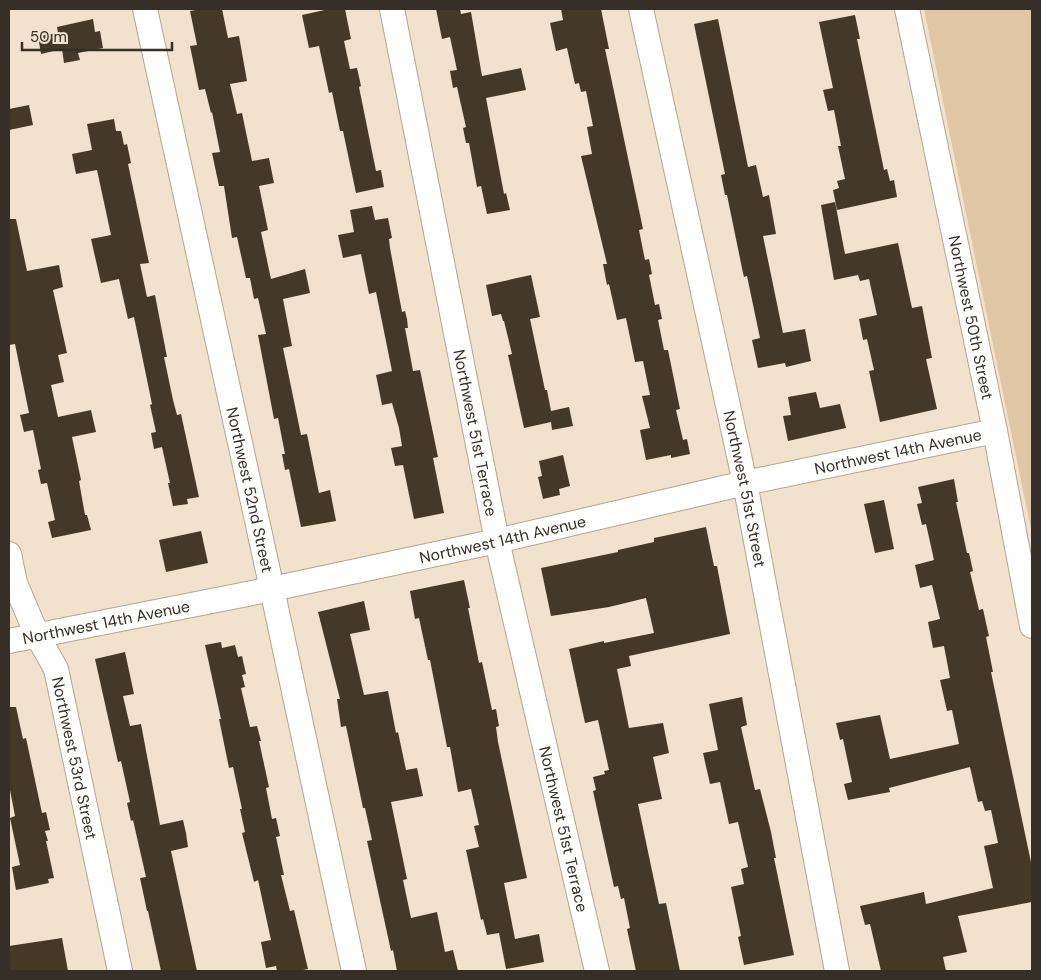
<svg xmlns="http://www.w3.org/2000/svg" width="1041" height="980" font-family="'DM Sans',sans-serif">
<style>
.green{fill:#dfc6a5}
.building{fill:#443827}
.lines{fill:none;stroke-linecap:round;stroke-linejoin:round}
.street-casing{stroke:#b4a591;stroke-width:26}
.street{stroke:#fff;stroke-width:24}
.labels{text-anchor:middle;stroke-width:5;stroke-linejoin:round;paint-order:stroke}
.street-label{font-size:16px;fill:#352f27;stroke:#f1e2cd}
</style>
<rect width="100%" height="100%" fill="#f1e2cd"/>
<path class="green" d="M924,9H1032V534Z"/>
<path class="building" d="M201,9H222L228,38L239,36L247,81L230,84L237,114L242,113L252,161L269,158L274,183L259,186L268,230L261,232L271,279L305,269L310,293L283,299L292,346L283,348L301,435L307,434L319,493L330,490L336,521L301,527L289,469L285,470L282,454H285L278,418L274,419L258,335L266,334L258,298L254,299L250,278H246L237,237L232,238L224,186H219L212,153L220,152L212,112L211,113L205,89L199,90L190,46L197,45L190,11Z
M329,9H345L351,39L344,41L350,69L357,68L361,86L359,87L376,171L381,170L384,187L356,193L343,131H340L332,92L329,93L319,46L309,48L302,15Z
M436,9H460L461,14L471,12L482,76L521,68L526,90L486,98L504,194L506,193L510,210L487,214L481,186L477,187L469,143H466L463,128L466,127L457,87L453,88L450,71L457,70L450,37L442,39Z
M561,9H601L609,49H605L643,229L639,230L645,260L649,259L652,274L649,275L655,305L659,304L662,319L658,320L664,350H668L680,409L676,410L683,440L687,439L690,454L671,458V455L646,460L640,430L650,428L642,396L650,395L643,361L635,362L626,318L617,320L609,284L607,285L603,264H607L581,156L592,154L587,127L593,126L586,91L581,92L579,83L575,84L567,48L556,51L550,23L563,20Z
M855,15L860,39H857L884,170L887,169L890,181L894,180L897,197L837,210L833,190L839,188L837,181L845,179L838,146H841L834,110L828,111L823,90L833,88L819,22Z
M93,19L95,32L100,31L103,48L78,53L80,60L64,63L62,49L41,54L38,36L58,33L57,27Z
M718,19L748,167L756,165L763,197L769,195L776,234L763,236L783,333L805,329L811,361L786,367L785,363L758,368L752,340L760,338L747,276L744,277L743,273L727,195H725L721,175L725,174L694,24Z
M29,105L33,125L9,130V109Z
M114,119L116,131H121L124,145L127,144L131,163L128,164L149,263L140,264L147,297L155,295L167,357H164L173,400L177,415L181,414L199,497L187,499L188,504L173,506L168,483H170L162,447L154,449L151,433L156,432L150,405L152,404L134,317L128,319L119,279L101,283L91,239L111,235L97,170L76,174L72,154L92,150L87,124Z
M835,202L845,254L898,243L912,308L922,306L932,358L926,359L937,409L880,422L869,371L874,370L867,339L863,340L859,319L877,315L869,279L860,281L858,275L834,280L821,205Z
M372,206L375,220L388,218L392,238L389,239L390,248L402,312L405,311L407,319L408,328H405L413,371L420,370L438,457L433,458L444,513L414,519L403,465L395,466L391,448L402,446L399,428L392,403L382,405L376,375L392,371L376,292L369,294L361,254L343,258L338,235L354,232L350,210Z
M9,219H16L27,271L59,265L63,287L53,290L67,353L58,355L64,382L51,385L58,417L91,410L96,432L72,437L81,480L79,481L85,515H87L91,530L52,538L48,522L55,520L47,483L41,484L38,470L41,469L33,430L24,432L20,415L29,413L15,344L9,345Z
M531,275L540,317L530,319L545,390H547L551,411L569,407L573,426L552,430L551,422L524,428L508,355L512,354L504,321H503L501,314L492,316L486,285Z
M816,392L820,408L840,404L846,428L788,441L783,416L791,415L788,397Z
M563,455L570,486L559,489L560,495L543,499L538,477L542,476L539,461Z
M954,479L958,502H956L967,553H969L973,571L970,572L979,610L983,609L986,623L989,636L986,637L993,672H991L1032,867V902L958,916L967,952L943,957L946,971H881L870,924L865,925L860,906L924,892L926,904L993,888L984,846L998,843L991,810L985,811L982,801L978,802L970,767L889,788L890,792L848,800L844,784L852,782L843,739L840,740L836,723L880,715L890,759L959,744L952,710L947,711L940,680L950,678L944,646L933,648L928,622L940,619L932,585L920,588L915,565L934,560L926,524L922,525L917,504L922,503L918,487Z
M884,500L894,549L875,553L864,504Z
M706,527L714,566H717L730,634L629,656L631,666L617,669L629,728L663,723L669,753L653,757L662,799L638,804L659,904L666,903L680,971H636L627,929L630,928L624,898L621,899L618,886L614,887L593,791L596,790L593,777L605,774L604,771L609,770L598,720L585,723L569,649L604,641V643L654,633L646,598L609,607L551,616L541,568L618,552V550L654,542V538Z
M201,531L208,563L166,572L159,540Z
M464,580L470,608H468L479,663L482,662L492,710L496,709L499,726L496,727L498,742L527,878L504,883L515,939L539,934L544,962L506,969L499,933L487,935L483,919L481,920L466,850L479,847L474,826L479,825L471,789L458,792L450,747H447L430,660H428L419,618L415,619L410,591Z
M364,601L370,630L350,634L364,695L388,691L396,733L398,732L406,770L417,768L423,796L391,802L407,879L403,880L411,918L437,912L445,952L453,950L458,971H397L393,950L391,951L367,841L372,840L365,808H363L346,726L341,727L337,699H340L318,612Z
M221,642L222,648L235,645L238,657L242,656L246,674L242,675L245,687L241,688L250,727L257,726L261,741H259L269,787L266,788L272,819L276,818L280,836L276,837L284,875H281L290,911L294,910L308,969L298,971H277L276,966L266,968L261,942L271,940L258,880L254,882L242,833L245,832L240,809H242L233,767L229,768L219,719H221L205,645Z
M125,652L134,694L123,696L130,726L141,724L160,825L183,820L186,833L188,847L171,851L197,971H161L148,911H147L140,878L146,877L133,820L131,821L127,803L130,802L121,761L118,762L95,659Z
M742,697L747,725L741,727L755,790L760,789L771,832L776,858H774L794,955L744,965L738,937L741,936L731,887L744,884L741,869L748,867L738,822L729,824L720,782L710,784L703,753L718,750L709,704Z
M9,707H16L23,739L26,738L42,813L46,812L50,830L45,831L48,841H46L54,878L48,879L49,883L16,890L12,867L20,865L10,818L15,816L9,785Z
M62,938L68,971H9V946Z"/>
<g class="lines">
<defs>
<g id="street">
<path id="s1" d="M145,9L272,589L354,971"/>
<path id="s2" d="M392,9L497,541L597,971"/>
<path id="s3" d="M641,9L745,483L837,971"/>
<path id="s4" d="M907,9L995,431L1032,626"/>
<path id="s5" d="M9,554L15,583L37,635L56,669L120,971"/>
<path id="s6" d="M9,641L272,589L497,541L745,483L995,431"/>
</g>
</defs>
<use href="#street" class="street-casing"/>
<use href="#street" class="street"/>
</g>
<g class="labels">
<g class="street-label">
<text dy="6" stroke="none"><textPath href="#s4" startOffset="315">Northwest 50th Street</textPath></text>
<text dy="6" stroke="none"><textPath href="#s2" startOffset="432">Northwest 51st Terrace</textPath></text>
<text dy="6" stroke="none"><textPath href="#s6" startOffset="909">Northwest 14th Avenue</textPath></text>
<text dy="6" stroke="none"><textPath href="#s3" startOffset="491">Northwest 51st Street</textPath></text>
<text dy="6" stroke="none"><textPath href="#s1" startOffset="492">Northwest 52nd Street</textPath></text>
<text dy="6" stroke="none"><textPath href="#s6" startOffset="504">Northwest 14th Avenue</textPath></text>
<text dy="6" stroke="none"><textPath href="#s6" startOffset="99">Northwest 14th Avenue</textPath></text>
<text dy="6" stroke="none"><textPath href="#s5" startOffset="216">Northwest 53rd Street</textPath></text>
<text dy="6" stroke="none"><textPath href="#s2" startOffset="838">Northwest 51st Terrace</textPath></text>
</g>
</g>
<rect width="1041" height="980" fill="none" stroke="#352f27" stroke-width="20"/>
<path d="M22 42v8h150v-8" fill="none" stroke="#352f27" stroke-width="2.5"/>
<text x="30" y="42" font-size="15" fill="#352f27" stroke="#f1e2cd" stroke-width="4" paint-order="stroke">50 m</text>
</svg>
